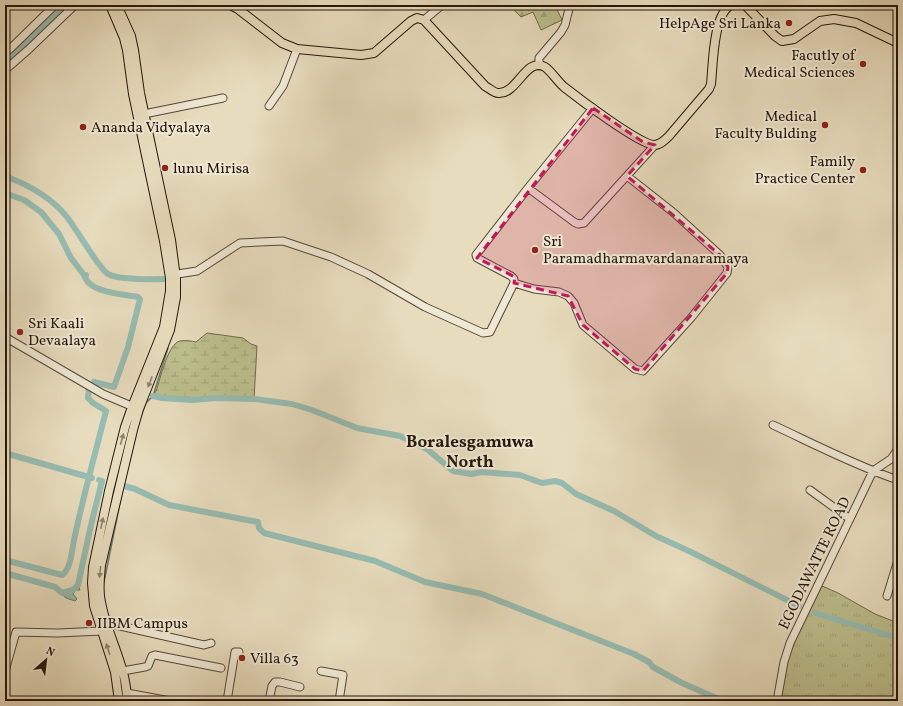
<svg xmlns="http://www.w3.org/2000/svg" width="903" height="706" font-family="Vollkorn,serif">
<style>
.grass{fill:url(#grass-tufts);stroke:#706b4c}
.forest{fill:url(#forest-firs);stroke:#706b4c}
.wetland{fill:url(#wetland-marsh);stroke:#706b4c}
.water{fill:#97bcb1;stroke:#697a6e}
.lines{fill:none;stroke-linecap:round;stroke-linejoin:round}
.stream{stroke:#697a6e;stroke-width:1.5}
.canal{stroke:#97bcb1;stroke-width:6}
.minor-casing{stroke:#564837;stroke-width:9}
.major-casing{stroke:#25170a;stroke-width:10}
.minor{stroke:#efe8d4;stroke-width:7}
.major{stroke:#e7dcbd;stroke-width:8}
.oneway{fill:#90836c}
.marked{fill:#c2185b;fill-opacity:0.2;stroke:#c2185b;stroke-width:3;stroke-dasharray:8 5;stroke-linejoin:round}
.poi-dot{fill:#8f2418;stroke:#efe8d4;stroke-width:1.5}
.labels{text-anchor:middle;stroke-width:4;stroke-linejoin:round;paint-order:stroke}
.poi-label{font-size:15px;fill:#25170a;stroke:#efe8d4;text-anchor:start}
.street-label{font-size:15px;fill:#25170a;stroke:#efe8d4}
.quarter-label{font-size:17px;font-weight:bold;fill:#25170a;stroke:#efe8d4}
</style>
<defs>
<pattern id="grass-tufts" width="24" height="20" patternUnits="userSpaceOnUse"><rect width="24" height="20" fill="#bcbf8d"/><path d="M3 7l-1-3M5 7V3M7 7l1-3M15 17l-1-3M17 17v-4M19 17l1-3" fill="none" stroke="#a1a378"/></pattern>
<pattern id="forest-firs" width="22" height="20" patternUnits="userSpaceOnUse"><rect width="22" height="20" fill="#bcbf8d"/><path d="M5 1l3.5 6h-7zM16 11l3.5 6h-7z" fill="#a1a378"/></pattern>
<pattern id="wetland-marsh" width="20" height="14" patternUnits="userSpaceOnUse"><rect width="20" height="14" fill="#bcbf8d"/><path d="M1 5h8M5 5V1M11 12h8M15 12V8" fill="none" stroke="#a1a378"/></pattern>
</defs>
<rect width="100%" height="100%" fill="#e7dcbd"/>
<filter id="stains"><feTurbulence type="fractalNoise" baseFrequency=".005" numOctaves="4"/><feColorMatrix values="0 0 0 0 .2 0 0 0 0 .09 0 0 0 0 .02 0 0 0 .5 -.17"/></filter>
<radialGradient id="worn" r=".72"><stop offset=".6" stop-color="#630" stop-opacity="0"/><stop offset="1" stop-color="#630" stop-opacity=".3"/></radialGradient>
<path class="grass" d="M820,585L838,593L875,614L898,623V701H778L785,662Z"/>
<path class="forest" d="M509,5H555L562,20L541,30L533,12L521,17Z"/>
<path class="wetland" d="M207,333L243,338L251,344L257,346L254,399C241,399 229,398 216,398C194,399 174,401 153,396L156,391C160,380 168,343 180,341C185,340 192,341 196,342Z"/>
<path class="water" d="M57,5H69L27,49L5,66V54Z
M78,585L80,590H75L73,594L77,599L75,601C70,599 64,599 62,593Z"/>
<g class="lines">
<path class="stream" d="M140,419L146,403L153,396L168,348
M104,582L123,488"/>
<path class="canal" d="M5,176C29,185 51,197 67,217C78,232 87,248 98,263C101,266 104,272 108,274C120,281 159,279 174,279
M5,193L24,200L41,212L59,234L71,258L84,275H86
M84,275C89,293 122,294 138,297L140,299L128,347L114,387L94,382
M153,396L162,398L192,400L216,398L254,399L292,404L312,410L357,428L400,436L427,449L453,471L472,474L481,472L520,475L542,483L555,481L562,483L576,494L614,511L656,536L689,551L799,606
M5,453L92,478
M124,486L135,489L169,505L258,522L259,528L264,533L375,561L425,582L482,594L634,654L649,662L653,667L682,683L723,701
M5,560L62,575C71,569 72,550 74,540C83,497 95,454 106,411L93,403L88,398L89,388
M5,573L55,587L62,593L73,590L78,585L91,525L102,481L99,480
M815,613L898,638"/>
<defs>
<path id="minor" d="M424,20L442,5
M5,53L12,47L55,5
M539,64V58L561,32L565,25L570,5
M5,70L28,50L75,5
M269,106L283,86L297,49
M144,114L223,98
M528,188L574,222L578,224L584,223L655,145
M171,275L197,271L240,243L283,241L331,257L368,274L425,307L483,333L490,332L514,283V279L511,276L477,258L476,255L528,188L593,108
M514,283L534,289L559,292L568,296L574,303L583,325L635,369L643,371L691,318L727,273L728,267L720,255L674,213L627,176
M5,337L103,394L136,408
M773,425C814,444 854,465 898,480
M810,490L850,519
M887,596L898,560
M107,623L204,645L211,643
M5,671L16,632L58,633L102,631
M321,671L343,675L339,701
M117,672L145,667L148,666L152,656L155,655L221,668
M127,693L170,701
M227,701L235,652H239
M269,701L272,686L275,682H280L300,687
M777,701L784,662L790,643L873,471L891,459L898,449"/>
<path id="major" d="M110,5L124,38L127,50L133,94L164,241L170,278V291L164,327L132,407L125,427L109,491L93,567L92,583L94,606L115,672L119,701
M117,5L131,36L134,50L140,93L171,240L176,278V297L170,330L139,409L133,430L101,565C100,577 98,590 101,602C107,636 127,666 127,701
M230,5L238,9L282,43L297,49L361,55L374,53L411,21L417,18L424,20L485,86C489,88 494,93 498,93C517,95 526,56 545,67C552,72 557,81 564,87C578,98 639,144 654,145C660,145 665,140 669,136L709,89L711,84C713,66 713,14 731,5
M745,5L775,36L782,41L794,39L820,21L834,19L856,23L898,43"/>
</defs>
<use href="#minor" class="minor-casing"/>
<use href="#major" class="major-casing"/>
<use href="#minor" class="minor"/>
<use href="#major" class="major"/>
</g>
<defs><path id="oneway-solid" d="M-6-.8H1V-3.2L6.5 0L1 3.2V.8H-6Z"/></defs>
<g class="oneway">
<use href="#oneway-solid" transform="translate(150 382) rotate(111)"/>
<use href="#oneway-solid" transform="translate(122 439) rotate(-75)"/>
<use href="#oneway-solid" transform="translate(102 523) rotate(-78)"/>
<use href="#oneway-solid" transform="translate(100 572) rotate(95)"/>
<use href="#oneway-solid" transform="translate(108 649) rotate(-108)"/>
</g>
<path class="marked" d="M593,108L643,142L655,145L627,176L720,255L728,267L727,273L643,371L635,369L583,325L568,296L514,283L515,277L477,258Z"/>
<g class="poi-dot">
<circle cx="789" cy="23" r="4"/>
<circle cx="863" cy="64" r="4"/>
<circle cx="825" cy="125" r="4"/>
<circle cx="83" cy="127" r="4"/>
<circle cx="165" cy="168" r="4"/>
<circle cx="863" cy="170" r="4"/>
<circle cx="535" cy="250" r="4"/>
<circle cx="20" cy="332" r="4"/>
<circle cx="89" cy="623" r="4"/>
<circle cx="242" cy="658" r="4"/>
</g>
<g class="labels">
<g class="poi-label">
<text x="781" y="28" text-anchor="end">HelpAge Sri Lanka</text>
<text x="855" y="60" text-anchor="end">Facutly of<tspan x="855" dy="17">Medical Sciences</tspan></text>
<text x="817" y="121" text-anchor="end">Medical<tspan x="817" dy="17">Faculty Bulding</tspan></text>
<text x="91" y="132">Ananda Vidyalaya</text>
<text x="855" y="166" text-anchor="end">Family<tspan x="855" dy="17">Practice Center</tspan></text>
<text x="173" y="173">lunu Mirisa</text>
<text x="543" y="246">Sri<tspan x="543" dy="17">Paramadharmavardanaramaya</tspan></text>
<text x="28" y="328">Sri Kaali<tspan x="28" dy="17">Devaalaya</tspan></text>
<text x="97" y="628">IIBM Campus</text>
<text x="250" y="663">Villa 63</text>
</g>
<g class="street-label">
<text transform="translate(814 563) rotate(-64)" y="5">EGODAWATTE ROAD</text>
</g>
<g class="quarter-label">
<text x="470" y="447">Boralesgamuwa<tspan x="470" dy="20">North</tspan></text>
</g>
</g>
<rect width="903" height="706" fill="none" stroke="#e7dcbd" stroke-width="20"/>
<rect x="6" y="6" width="891" height="694" fill="none" stroke="#25170a" stroke-width="2"/>
<rect x="10" y="10" width="883" height="686" fill="none" stroke="#25170a"/>
<g transform="translate(46 660) rotate(28)" stroke="#efe8d4" stroke-width="3" paint-order="stroke">
<path d="M0-3L7 15L0 10L-7 15Z" fill="#25170a"/>
<text y="-6" font-size="11" font-weight="bold" text-anchor="middle" fill="#25170a">N</text>
</g>
<rect width="100%" height="100%" filter="url(#stains)"/>
<rect width="100%" height="100%" fill="url(#worn)"/>
</svg>
